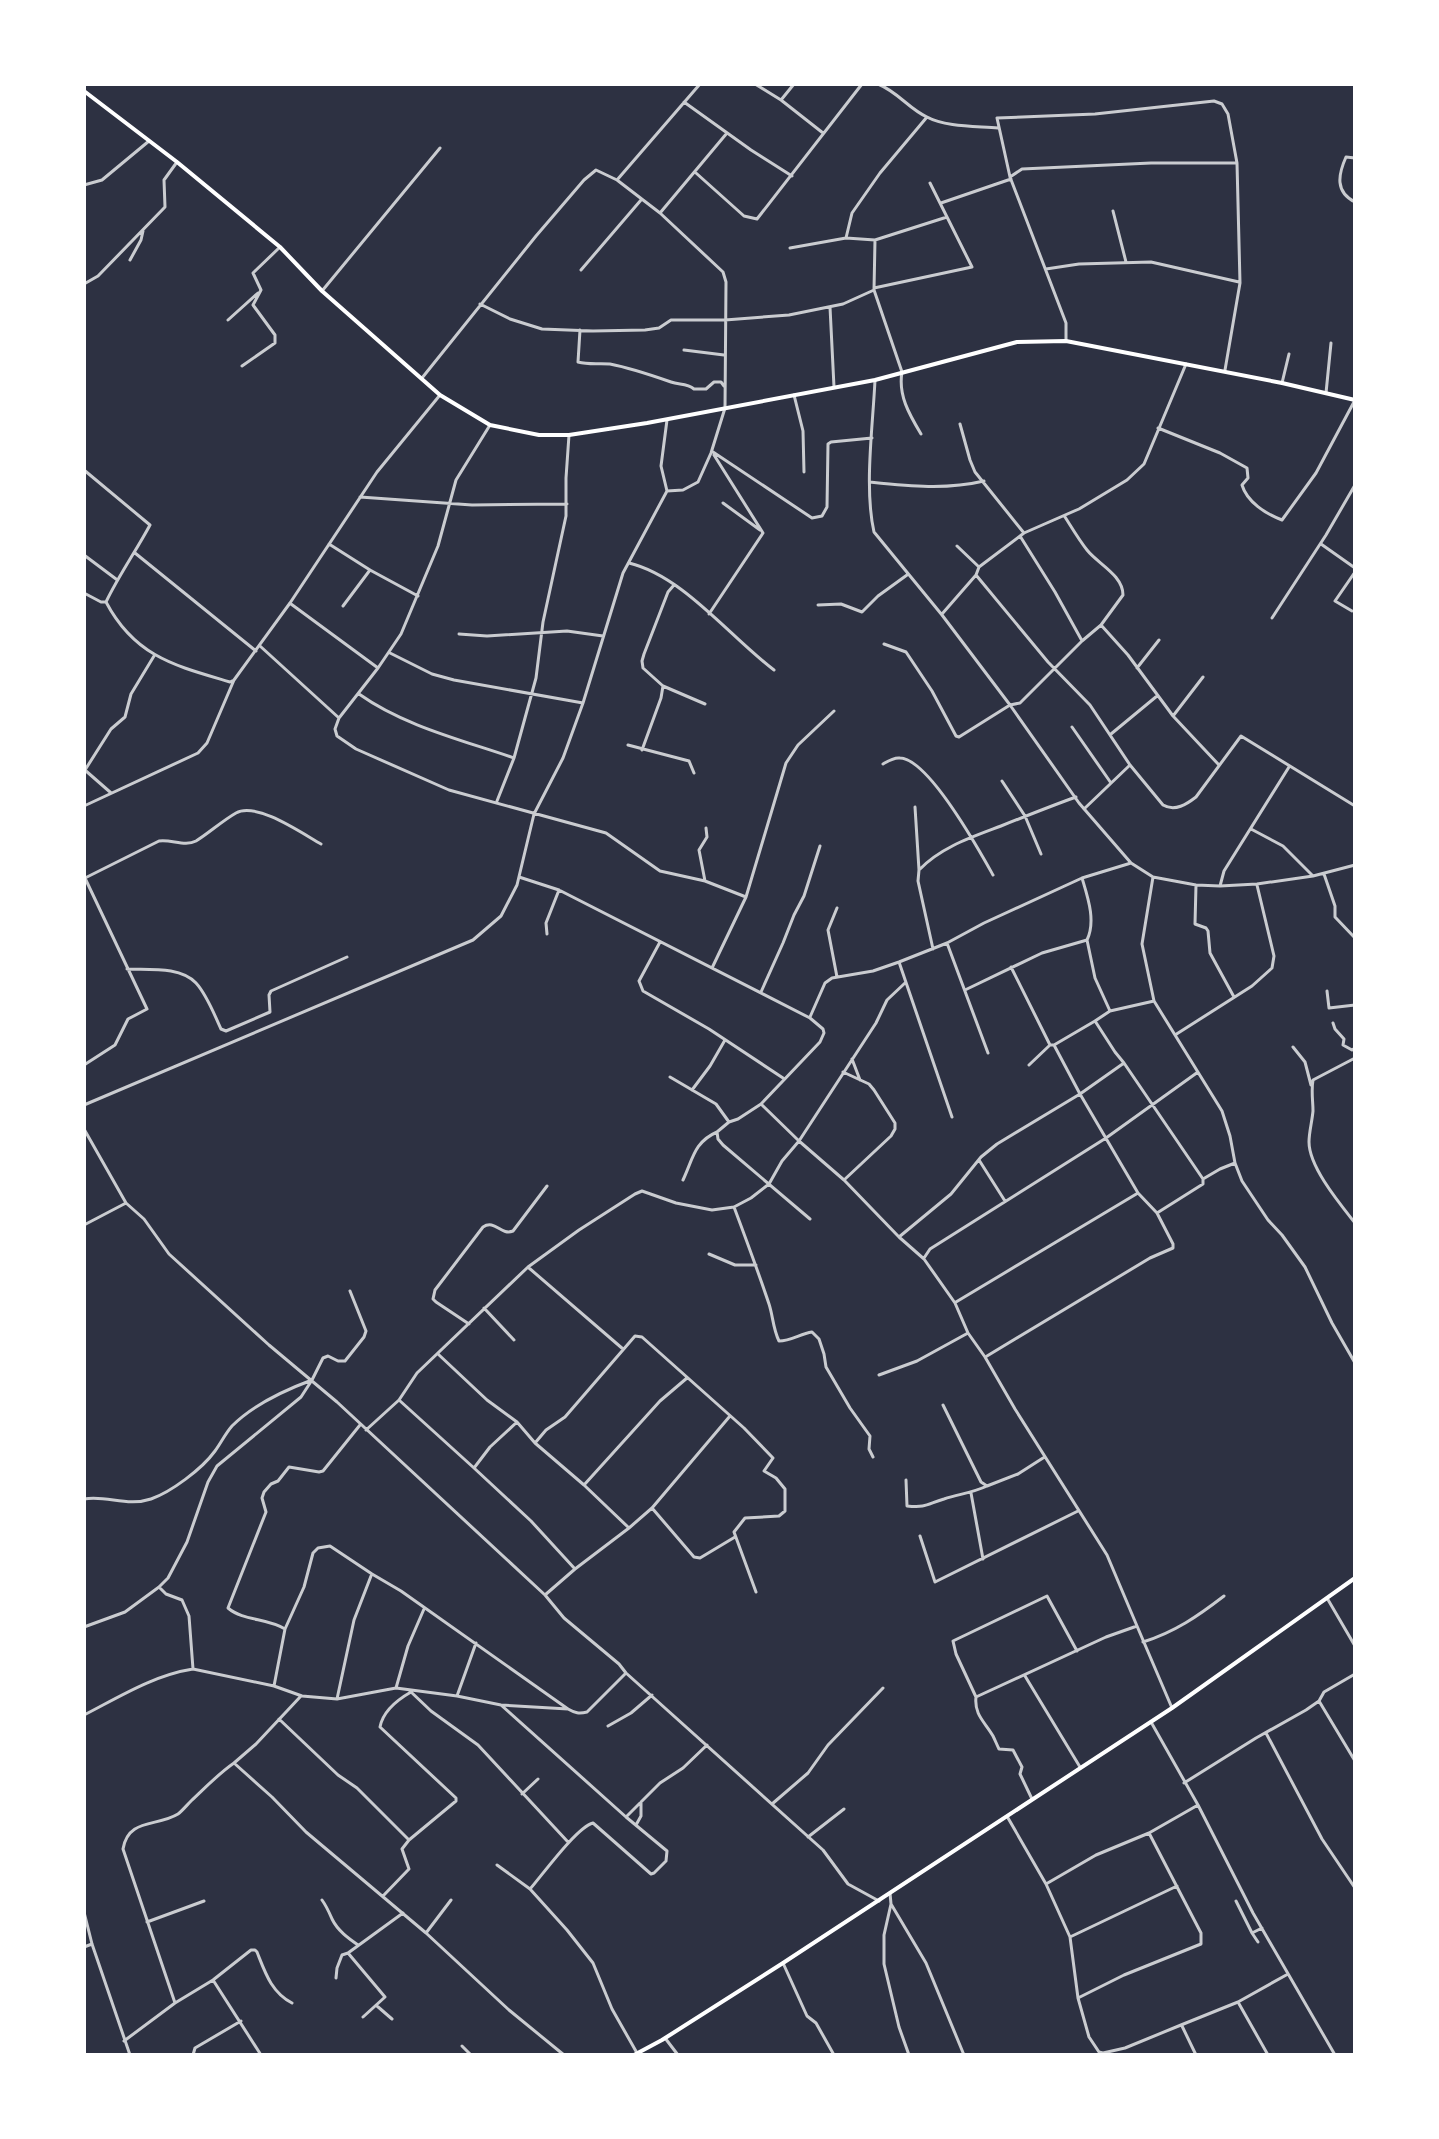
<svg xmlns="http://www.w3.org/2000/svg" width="1439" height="2139" font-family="'Times New Roman',serif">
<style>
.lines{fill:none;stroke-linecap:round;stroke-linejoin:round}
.minor{stroke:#caccd0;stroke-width:3}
.secondary{stroke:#fff;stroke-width:4}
</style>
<rect width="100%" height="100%" fill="#2d3142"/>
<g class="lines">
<path class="minor" d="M755,84L781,100L823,133
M878,84C898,92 909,109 927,117C945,127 978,126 998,128
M781,100L794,84
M684,102L751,150L792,176
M927,117L880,173L852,213L846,238L875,240L947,217
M1355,158L1346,157C1338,175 1335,192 1355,202
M696,173L744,216L757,219L862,84
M1010,177L1022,169L1151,163H1236
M617,180L700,84
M84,185L102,180L149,141
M941,203L1011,179
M1113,211L1126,262
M660,213L727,133
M875,240L874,290L902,372C898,395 909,414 921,434
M790,248L846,238
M130,260L141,240L143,231
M1046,269L1079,264L1151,262L1239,282
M581,270L641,200
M84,284L98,276L165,207L164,180L177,162
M874,288L972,267L930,183
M322,291L440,148
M480,304L510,319L542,329L593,331L645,330L659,328L671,320H725L789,315L843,304L874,290
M830,307L834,387
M228,320L258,293
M580,330L578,362C589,365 599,363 610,364C631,368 651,375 671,382C679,385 687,383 694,389H706L714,382H721L724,386
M1066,341V323L1010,177L997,118L1095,114L1214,101L1222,104L1228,114L1237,163L1240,283L1225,370
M684,350L724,355
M242,366L275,343V335L253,305L261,290L253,273L280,247
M875,380C873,425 864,488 874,532L942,615L1010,705L1079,803L1131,863L1153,877L1196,885L1220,886L1257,884L1313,876L1355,865
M1282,383L1289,354
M1326,393L1331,343
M794,395L803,431L804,472
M960,424L970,460L975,472L1024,533
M490,425L456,480L438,546L401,634L378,668L339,718L335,729L337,736L356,749L449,790L606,833L660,871L705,881L746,897
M1158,428L1220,453L1247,468L1248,478L1242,485C1247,502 1266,514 1282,520L1316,473L1355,400
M713,452L812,518L822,516L827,507L828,444L831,442L872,438
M84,470L150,525C136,551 119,575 106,602C135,657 176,666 230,682L234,680L290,603L377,472L440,395
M870,482C909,486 946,490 984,481
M667,491L661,466L667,420
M360,497L472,505L567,504
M723,503L760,530
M1065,517C1072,528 1079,540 1087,550C1098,564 1123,575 1123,595L1101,625
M1020,536L1055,592L1081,639
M329,544L370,570L418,596
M1321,544L1355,568
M957,546L979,567
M135,553L256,651
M84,555L116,579
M629,563C683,576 729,636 774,670
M976,575L1048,662L1090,705L1130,765L1163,805C1175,812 1187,804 1196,797L1241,736L1355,806
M674,585L668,592L644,654L642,661L643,668L663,686L705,704
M84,593L101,602H106
M291,604L378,668
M818,605L841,604L862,612L878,596L907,575
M343,606L370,570
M1352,611L1335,601L1355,572
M709,614L763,533L714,455
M942,614L976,575L979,567L1024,533L1079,509L1127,480L1144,464L1186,364
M1272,618L1326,535L1355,485
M459,634L487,636L567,631L603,636
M884,644L906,652L932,691L956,736L959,737L1010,705L1020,703L1082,641L1101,625L1128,655L1173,716L1219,765
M260,646L339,718
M390,653L432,674L454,680L583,703
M1137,668L1159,640
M359,694C404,726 462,740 514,758
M1173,716L1203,677
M1072,727L1111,783
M1111,734L1157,696
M628,745L689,761L694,773
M642,750L661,698L663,686
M883,764C888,761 894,757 900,758C929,759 979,850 993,875
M85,770L111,729L125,717L131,694L154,656
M86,771L110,792
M1002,781L1025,816L1041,854
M497,801L514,758L536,678L543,622L566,516V478L569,435
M84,806L198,753L207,743L234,680
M915,807L919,870L918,881L933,949
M1084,809L1130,765
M1251,829L1283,846L1313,876
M919,870C941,847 972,837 1001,826C1026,816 1051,806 1076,797
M1324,874L1335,906V917L1355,938
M84,876L147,1009L128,1019L115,1045L84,1065
M519,877L559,890L810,1018L823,1029L824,1033L820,1042L761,1104L738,1119L729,1122L717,1132L718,1139L723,1145L810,1219
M1153,877L1142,944L1154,1001L1222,1111L1230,1136L1235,1163L1242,1181L1268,1220L1282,1235L1305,1267L1332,1323L1355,1363
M85,878L159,841C171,839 185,847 196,841C209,833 222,821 236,813C256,801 303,834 321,844
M1082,878C1088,898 1096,921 1087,940L1095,978L1110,1011
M705,881L699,850L707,837L706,828
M1196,885L1195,924L1206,928L1208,931L1210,953L1234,997
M1220,886L1224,871L1289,767
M837,908L828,930L837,977
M547,934L546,923L559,890
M660,942L639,981L643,991L709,1029L783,1078
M947,943L988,1053
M899,962L952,1117
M1011,967L1050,1045
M712,968L746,897L786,763L798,745L834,711
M127,969C149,970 180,966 196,983C207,995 214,1014 221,1029L226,1031L270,1012L269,995L271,991L347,957
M965,990L1042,953L1087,940
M1327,991L1329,1008L1355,1005
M761,992L783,943L794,915L804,896L820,846
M810,1017L825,983L832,978L873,971L899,962L947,943L984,923L1082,878L1131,863
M1095,1021L1110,1011L1154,1001
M1333,1023L1335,1029L1344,1039L1343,1045L1352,1050L1355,1048
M1175,1035L1252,986L1272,968L1274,956L1257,885
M1293,1047L1305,1062L1311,1085
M1355,1058L1313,1080C1311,1091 1313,1101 1313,1111C1312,1122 1309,1132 1309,1142C1309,1167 1340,1204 1355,1223
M852,1059L860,1080
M1029,1065L1050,1045H1054L1095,1021L1115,1052L1124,1063L1203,1179V1184L1157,1213
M843,1072L869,1084L874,1090L895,1123V1129L891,1136L844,1180
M670,1077L716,1104L729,1122
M692,1090L710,1066L725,1040
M761,1104L799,1141L844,1180L899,1237L924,1259L955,1303L968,1333L985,1357L1015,1409L1107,1555L1137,1626
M84,1105L473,940L501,916L517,885L534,814L563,758L583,703L623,573L667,491L683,490L698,482L711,453L725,408L726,282L723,272L660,213L617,180L596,170L584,180L536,236L422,378
M84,1129L126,1203L144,1219L169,1254L269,1345L337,1402L545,1595L564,1618L619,1664L626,1673L823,1850L848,1884L879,1901
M979,1160L1005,1201
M1203,1179L1220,1169L1235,1163
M683,1180C693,1159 694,1142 717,1132
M734,1207C746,1239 758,1271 769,1304C773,1316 773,1329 779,1341C791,1341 800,1334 812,1332L819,1339L824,1354L826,1367L850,1408L870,1436L869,1449L873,1457
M84,1225L126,1203
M899,1237L951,1194L981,1157L997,1144L1080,1094L1124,1063
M709,1254L735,1265H756
M924,1258L930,1249L1106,1138L1198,1072
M529,1268L623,1349
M956,1302L1138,1193
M484,1308L514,1340
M469,1324L436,1302L433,1299L435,1290L483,1227C495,1219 501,1236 513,1231L547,1186
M438,1354L487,1400L517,1422L535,1443L584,1485L629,1528
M987,1356L1150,1258L1173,1248V1244L1157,1213L1138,1193L1080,1094L1054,1045
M879,1375L917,1361L968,1333
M399,1400L474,1468L490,1447L517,1422
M943,1405L981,1482L987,1486L1018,1474L1043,1458
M366,1430L399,1400L417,1373L528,1267L579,1230L635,1194L642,1191L676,1203L712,1210L734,1207L751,1198L769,1184L782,1161L799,1141L876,1023L887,1000L905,983
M535,1443L546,1430L565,1417L635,1336L642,1337L744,1428L773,1458L764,1471L776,1478L785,1489V1511L779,1516L745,1518L734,1532L756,1592
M474,1468L531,1521L575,1569
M906,1480L907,1506C927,1508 927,1504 944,1499C959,1494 972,1493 987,1486
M584,1485L660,1401L687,1378
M971,1493L983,1559
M84,1499C107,1495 127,1507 151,1499C171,1492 202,1469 215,1451C221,1443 225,1434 232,1426C253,1405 285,1390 312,1380
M652,1508L694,1557L700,1558L735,1537
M920,1536L935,1582L1078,1511
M159,1587L166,1594L182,1600L189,1616L193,1669L274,1686L302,1696L337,1699L396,1688L457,1696L501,1705L568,1709C575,1713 579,1714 587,1712L626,1673
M545,1595L575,1569L629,1528L652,1508L730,1416
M1327,1598L1355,1646
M84,1627L125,1612L159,1587L168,1578L187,1542L208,1482L217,1466L301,1397L312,1380L323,1358L328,1356L338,1361H345L364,1337L366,1331L350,1291
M285,1629C268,1618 243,1621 228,1608L266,1512L262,1498L264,1492L271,1484L278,1481L289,1467L319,1472L323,1471L360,1425
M1143,1642C1175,1632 1198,1616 1224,1596
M1025,1676L1080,1767
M274,1686L285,1629L304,1587L313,1553L318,1548L330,1546L372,1574L401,1591L568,1709
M396,1688L408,1646L424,1609
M410,1691L431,1711L478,1745L568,1842
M301,1696L256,1744L234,1763L272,1797L306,1832L426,1933L509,2010L564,2055
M457,1696L476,1643
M976,1697L956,1654L953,1641L1047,1596L1077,1651
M337,1699L354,1620L371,1576
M1319,1701L1355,1761
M501,1705L626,1817L667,1851L666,1861L654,1873L651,1874L593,1823C577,1827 543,1874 530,1889
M84,1715C119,1697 154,1675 193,1669
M279,1719L338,1775L357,1788L408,1839
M1151,1722L1198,1805L1253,1913L1335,2055
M608,1726L631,1713L652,1695
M1266,1733L1322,1839L1355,1888
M1184,1783L1256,1738L1306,1710L1319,1701L1324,1692L1355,1674
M522,1794L538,1779
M1032,1799L1020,1774L1022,1767L1013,1750L999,1749C997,1745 995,1740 993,1736C985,1722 974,1715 976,1697L1106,1637L1137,1626L1172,1708
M772,1804L808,1773L828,1745L883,1688
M627,1816L660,1783L683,1768L707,1745
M1008,1818L1046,1884L1070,1937L1078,1998L1089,2037L1099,2052L1103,2053L1125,2048L1181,2025L1238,2002L1288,1974
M636,1825L641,1816V1802
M808,1837L844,1809
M497,1865L530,1889L567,1930L593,1963L612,2009L637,2053
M1046,1884L1096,1855L1149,1833L1198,1805
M890,1893L891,1904L884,1935V1964L899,2027L909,2055
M383,1896L409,1869L402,1849L409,1840L456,1801V1798L380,1727C383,1711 397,1700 411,1692
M322,1900C327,1907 329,1912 332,1919C338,1931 348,1938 358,1945
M1236,1901L1252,1933
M891,1904L926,1963L964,2055
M84,1912L92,1944L130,2055
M147,1922L204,1901
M426,1933L451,1900
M1070,1937L1177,1886
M1258,1942L1252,1933L1262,1928
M84,1947L92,1944
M783,1963L807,2016L816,2023L834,2055
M336,1978L337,1968L342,1955L348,1953
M213,1980L261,2055
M1078,1998L1124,1975L1201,1944V1933L1149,1833
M1238,2002L1268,2055
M175,2003L213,1980L251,1950H255L257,1952C265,1972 271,1992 292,2003
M377,2006L392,2019
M363,2017L385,1997L348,1953L403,1913
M1182,2026L1196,2055
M665,2038L678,2055
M124,2041L175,2003L123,1849C128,1818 157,1827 178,1814C182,1811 187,1805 191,1801C205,1788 218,1774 234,1763
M462,2046L471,2055
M193,2055L195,2048L241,2021"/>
<path class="secondary" d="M84,91L177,162L280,247L322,291L440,395L490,425L539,435H569L647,423L875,380L1017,342L1066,341L1282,383L1355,400
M634,2055L662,2040L783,1963L1172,1708L1355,1578"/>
</g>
<rect width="1439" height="2139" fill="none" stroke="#ffffff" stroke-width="172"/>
</svg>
